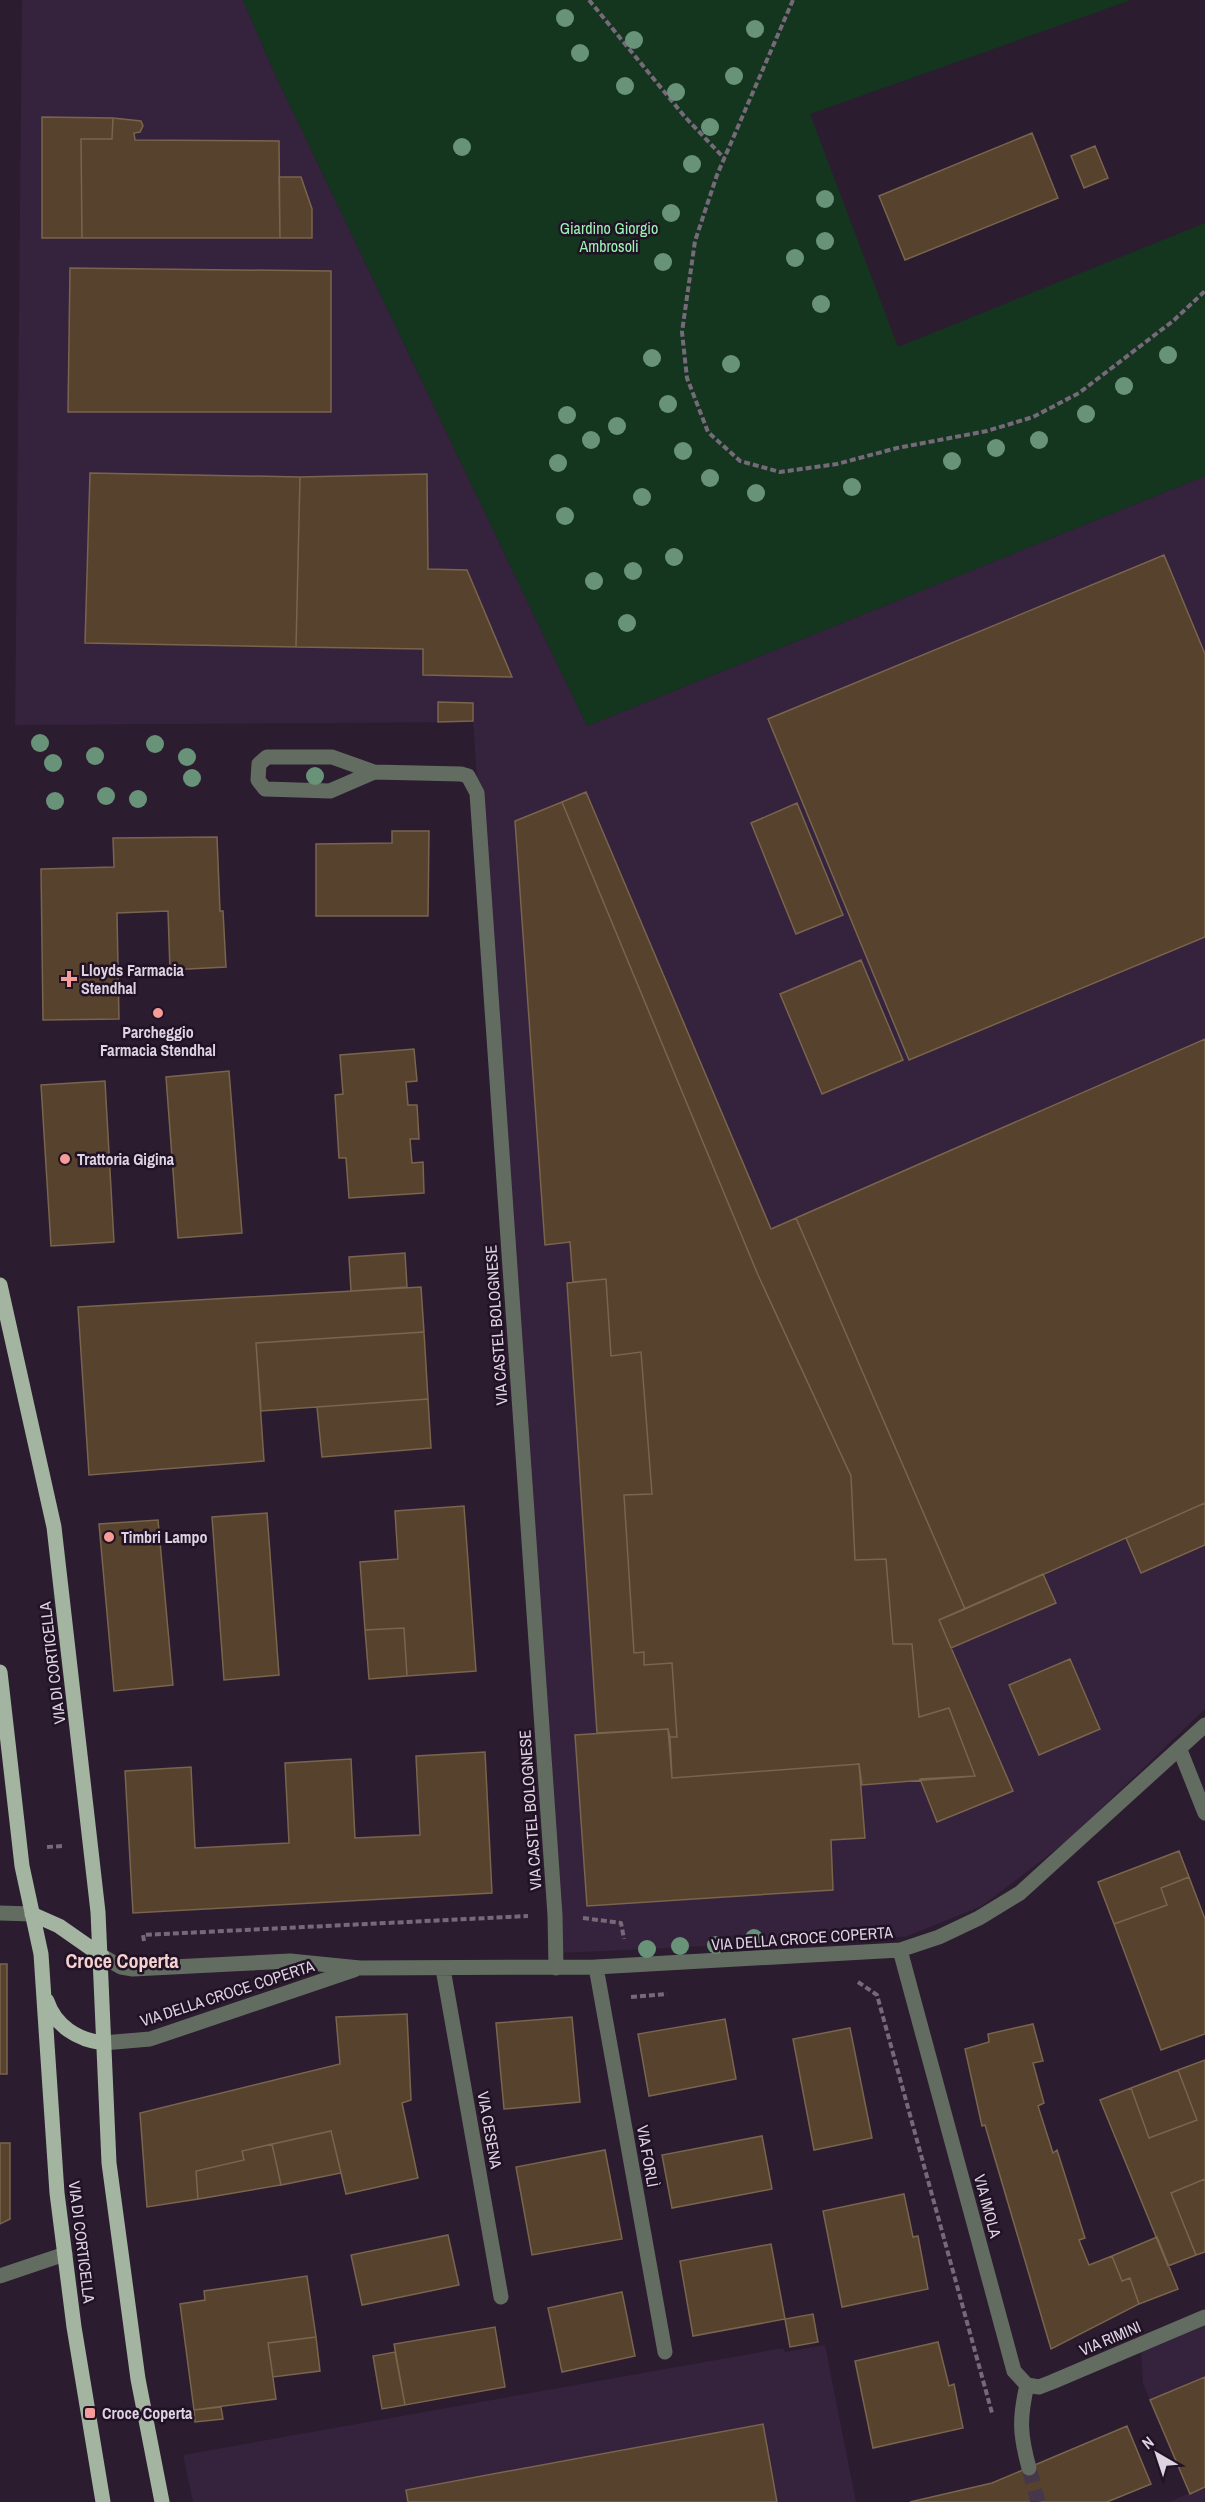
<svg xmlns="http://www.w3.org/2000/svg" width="1205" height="2502" font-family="'Archivo Narrow',sans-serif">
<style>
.built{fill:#35223c}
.green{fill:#14361f}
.building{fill:#57432d;stroke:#79644d;stroke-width:1.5}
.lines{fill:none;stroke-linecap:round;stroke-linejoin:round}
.minor-tunnel{stroke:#46374b;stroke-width:15;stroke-dasharray:15 8;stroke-linecap:butt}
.path{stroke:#76697a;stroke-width:4;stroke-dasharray:6 3;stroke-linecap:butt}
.minor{stroke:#636c61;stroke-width:15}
.major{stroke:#a3b5a0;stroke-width:15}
.tree{fill:#699378}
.poi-dot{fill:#f59b98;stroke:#211226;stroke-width:2}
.labels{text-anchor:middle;stroke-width:5;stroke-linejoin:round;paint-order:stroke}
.park-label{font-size:16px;fill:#9bf4b3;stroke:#211226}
.poi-label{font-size:16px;font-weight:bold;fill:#ddd3e1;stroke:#211226;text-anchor:start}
.street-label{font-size:16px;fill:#ddd3e1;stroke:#211226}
.quarter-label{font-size:20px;font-weight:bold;fill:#f5d1cf;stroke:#211226}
</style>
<rect width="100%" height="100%" fill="#2b1c30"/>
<path class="built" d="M22,0H243L274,72L587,726L1205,476V1709L1067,1841L982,1906L905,1937L561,1953L473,722L15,725Z
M1205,2325V2502H1169L1190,2493L1143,2384L1141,2352Z
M825,2345L856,2502H193L183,2455L783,2348L785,2352Z"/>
<path class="green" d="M243,0H1131L810,114L898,347L1205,223V476L587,726L274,72Z"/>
<path class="building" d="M42,117L113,118L112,139H81L82,238H42Z
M113,118L141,121L143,126L140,132L134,133L135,140L279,141L280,238H82L81,139H112Z
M1032,133L1058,198L905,260L879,196Z
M1095,146L1108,178L1084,188L1071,156Z
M279,177H301L312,209V238H280Z
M70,268L331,271V412H68Z
M90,473L300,477L296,647L85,643Z
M427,474L428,569L467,570L512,677L423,675V649L296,647L300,477Z
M1164,555L1205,654V937L909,1060L768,719Z
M438,702L473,703V721L438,722Z
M586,792L771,1229L796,1218L965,1609L939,1620L1013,1791L937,1822L920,1779L975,1776L949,1708L919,1717L912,1644H893L886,1559L855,1560L851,1476L758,1275L562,802Z
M562,802L758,1275L851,1476L855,1560L886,1559L893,1644H912L919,1717L949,1708L975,1776L862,1785L859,1764L672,1778L670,1737H677L672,1663L644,1665V1652L634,1653L624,1495L652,1494L641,1352L611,1356L606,1279L573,1282L570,1242L545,1245L515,821Z
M797,803L843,915L796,934L751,823Z
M392,831H429L428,916H316V844L392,843Z
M217,837L220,911H223L226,967L170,970L168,911L117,913L119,1019L43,1020L41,869L114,867L113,838Z
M861,960L903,1060L822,1094L780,994Z
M1205,1039V1503L965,1609L796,1218Z
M414,1049L417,1081L406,1082L408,1105H417L419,1139H410L412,1163L423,1162L424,1193L349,1198L346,1158H339L335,1095L343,1094L340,1055Z
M229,1071L242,1233L178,1238L166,1077Z
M105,1081L114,1242L51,1246L41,1085Z
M405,1253L407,1287L351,1291L349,1257Z
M606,1279L611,1356L641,1352L652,1494L624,1495L634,1653L644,1652V1665L672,1663L677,1737H670L668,1729L597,1733L567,1283Z
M421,1287L424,1332L256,1343L264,1461L89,1475L78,1307Z
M424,1332L428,1399L261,1411L256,1343Z
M428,1399L431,1448L322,1457L317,1407Z
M1205,1503V1545L1141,1573L1126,1538Z
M464,1506L476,1671L407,1676L404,1628L365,1630L360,1562L398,1559L395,1511Z
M267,1513L279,1675L224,1680L212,1517Z
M158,1520L173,1685L114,1691L99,1524Z
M1043,1574L1056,1603L951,1648L939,1620Z
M404,1628L407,1676L369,1679L365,1630Z
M1070,1659L1100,1729L1039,1755L1009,1685Z
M668,1729L672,1778L859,1764L865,1838L831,1840L833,1890L587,1906L575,1735Z
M485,1752L492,1893L133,1913L125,1771L191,1767L195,1848L289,1843L285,1763L351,1759L355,1838L420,1835L416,1756Z
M1179,1851L1189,1877L1161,1888L1167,1905L1114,1924L1098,1882Z
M1189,1877L1205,1919V2034L1161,2050L1114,1924L1167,1905L1161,1888Z
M0,1964H7V2074H0Z
M407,2014L411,2100L402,2103L418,2178L346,2194L331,2131L242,2151L244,2160L196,2171L198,2199L147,2207L140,2113L340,2064L336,2017Z
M572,2017L580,2102L504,2109L496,2023Z
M725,2019L736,2079L649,2096L638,2034Z
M1033,2024L1043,2061L1033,2063L1044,2103L1038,2106L1053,2153L1057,2150L1085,2238L1079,2240L1089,2265L1112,2256L1122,2281L1130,2278L1139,2304L1051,2349L985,2125L982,2126L965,2049L989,2042L988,2034Z
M850,2028L872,2138L814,2150L793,2039Z
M1205,2060V2179L1171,2193L1196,2255L1168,2266L1100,2100L1131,2088L1149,2138L1197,2120L1178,2070Z
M1178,2070L1197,2120L1149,2138L1131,2088Z
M331,2131L341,2173L281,2185L272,2144Z
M762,2136L772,2189L672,2208L662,2155Z
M0,2143H10V2219L0,2224Z
M272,2144L281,2185L198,2199L196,2171L244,2160L242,2151Z
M605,2150L622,2239L532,2255L516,2167Z
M1205,2179V2252L1196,2255L1171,2193Z
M904,2194L913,2237L918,2236L928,2289L842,2307L823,2211Z
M448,2235L459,2285L362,2305L351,2255Z
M1157,2237L1178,2289L1139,2304L1130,2278L1122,2281L1112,2256Z
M771,2244L785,2319L693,2336L680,2261Z
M307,2276L316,2337L268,2343L276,2399L194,2410L180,2304L205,2300L204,2291Z
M622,2292L635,2356L562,2372L548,2308Z
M813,2314L818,2342L790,2347L785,2319Z
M495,2327L505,2387L405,2405L394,2344Z
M316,2337L320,2371L273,2377L268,2343Z
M938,2342L949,2386L954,2384L963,2428L873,2448L855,2361Z
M395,2352L405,2405L382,2409L373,2356Z
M1205,2377V2487L1190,2494L1150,2400Z
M221,2407L223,2419L195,2422L194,2410Z
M763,2424L777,2502H408L406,2490Z
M1127,2426L1151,2484L1107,2502H910L992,2483Z"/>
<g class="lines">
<path class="minor-tunnel" d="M1029,2468L1038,2502"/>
<path class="path" d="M589,0L685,117L724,158
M793,0L717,175L695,241L682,332L687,378L708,432L740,461L780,472L837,464L897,448L987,431L1033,417L1079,393L1173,321L1205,291
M47,1847L63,1846
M583,1918L621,1923L624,1939
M144,1941L143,1935L528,1916
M858,1982L877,1995L992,2413
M631,1997L667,1994"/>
<path class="minor" d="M267,757H332L374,772L330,791L265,789L258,780L259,764Z
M374,772L461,774L468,776L477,793L555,1915L556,1968
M1180,1750L1205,1813
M0,1913L32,1914
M900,1950L1014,2371L1027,2385
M102,1956L121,1967L133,1969L290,1961L360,1968L596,1967L900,1950L939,1937L979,1918L1020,1893L1205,1725
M596,1967L665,2352
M443,1969L501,2297
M103,2043L150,2039L354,1970
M0,2276L65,2254
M1027,2385L1039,2387L1052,2382L1205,2317
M1027,2385C1019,2419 1020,2435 1029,2468"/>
<path class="major" d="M0,1285L54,1527L98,1912L109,2163L138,2379L162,2502
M0,1672L22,1866L41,1954L57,2193L74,2327L103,2502
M32,1914L59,1926L102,1956
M47,2001C55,2026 78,2040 103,2043"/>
</g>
<g class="tree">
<circle cx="565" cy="18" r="9"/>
<circle cx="755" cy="29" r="9"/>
<circle cx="634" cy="40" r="9"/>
<circle cx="580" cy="53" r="9"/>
<circle cx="734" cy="76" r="9"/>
<circle cx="625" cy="86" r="9"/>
<circle cx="676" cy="92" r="9"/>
<circle cx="710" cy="127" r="9"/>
<circle cx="462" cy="147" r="9"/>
<circle cx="692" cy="164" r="9"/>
<circle cx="825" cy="199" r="9"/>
<circle cx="671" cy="213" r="9"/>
<circle cx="825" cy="241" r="9"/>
<circle cx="795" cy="258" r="9"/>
<circle cx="663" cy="262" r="9"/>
<circle cx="821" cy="304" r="9"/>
<circle cx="1168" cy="355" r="9"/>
<circle cx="652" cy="358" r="9"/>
<circle cx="731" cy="364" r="9"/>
<circle cx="1124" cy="386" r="9"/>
<circle cx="668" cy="404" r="9"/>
<circle cx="1086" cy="414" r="9"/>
<circle cx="567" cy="415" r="9"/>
<circle cx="617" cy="426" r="9"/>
<circle cx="591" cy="440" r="9"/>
<circle cx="1039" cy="440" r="9"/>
<circle cx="996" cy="448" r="9"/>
<circle cx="683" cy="451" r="9"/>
<circle cx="952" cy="461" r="9"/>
<circle cx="558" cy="463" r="9"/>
<circle cx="710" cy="478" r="9"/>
<circle cx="852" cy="487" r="9"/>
<circle cx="756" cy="493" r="9"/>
<circle cx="642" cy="497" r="9"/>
<circle cx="565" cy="516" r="9"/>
<circle cx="674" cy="557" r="9"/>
<circle cx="633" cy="571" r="9"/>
<circle cx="594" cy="581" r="9"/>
<circle cx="627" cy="623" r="9"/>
<circle cx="40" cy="743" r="9"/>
<circle cx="155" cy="744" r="9"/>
<circle cx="95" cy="756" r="9"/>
<circle cx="187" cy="757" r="9"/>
<circle cx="53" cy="763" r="9"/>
<circle cx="315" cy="776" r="9"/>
<circle cx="192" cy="778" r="9"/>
<circle cx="106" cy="796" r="9"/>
<circle cx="138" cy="799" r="9"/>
<circle cx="55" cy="801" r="9"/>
<circle cx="754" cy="1938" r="9"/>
<circle cx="716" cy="1945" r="9"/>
<circle cx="680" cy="1946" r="9"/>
<circle cx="647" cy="1949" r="9"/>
</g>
<g class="poi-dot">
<path d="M66 970h6v6h6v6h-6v6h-6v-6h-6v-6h6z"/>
<circle cx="158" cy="1013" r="6"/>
<circle cx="65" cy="1159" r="6"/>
<circle cx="109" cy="1537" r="6"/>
<rect x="84" y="2407" width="12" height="12" rx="3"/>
</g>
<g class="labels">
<g class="park-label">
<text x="609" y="234">Giardino Giorgio<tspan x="609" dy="18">Ambrosoli</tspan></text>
</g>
<g class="poi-label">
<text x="81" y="976">Lloyds Farmacia<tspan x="81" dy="18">Stendhal</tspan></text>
<text x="158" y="1038" text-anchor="middle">Parcheggio<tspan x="158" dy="18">Farmacia Stendhal</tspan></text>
<text x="77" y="1165">Trattoria Gigina</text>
<text x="121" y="1543">Timbri Lampo</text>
<text x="102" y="2419">Croce Coperta</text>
</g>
<g class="street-label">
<text transform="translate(496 1325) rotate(-94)" y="6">VIA CASTEL BOLOGNESE</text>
<text transform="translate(52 1663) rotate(-97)" y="6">VIA DI CORTICELLA</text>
<text transform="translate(530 1810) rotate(-94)" y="6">VIA CASTEL BOLOGNESE</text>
<text transform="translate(802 1938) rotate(-4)" y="6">VIA DELLA CROCE COPERTA</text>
<text transform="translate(227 1993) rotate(-18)" y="6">VIA DELLA CROCE COPERTA</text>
<text transform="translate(490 2130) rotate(80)" y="6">VIA CESENA</text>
<text transform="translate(648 2156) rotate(80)" y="6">VIA FORLÌ</text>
<text transform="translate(988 2206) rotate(75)" y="6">VIA IMOLA</text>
<text transform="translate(82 2242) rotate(83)" y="6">VIA DI CORTICELLA</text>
<text transform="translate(1110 2338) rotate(-23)" y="6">VIA RIMINI</text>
</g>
<g class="quarter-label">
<text x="122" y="1968">Croce Coperta</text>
</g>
</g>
<g transform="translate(1157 2454) rotate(321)" stroke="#211226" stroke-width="4.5" paint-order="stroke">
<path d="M0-4.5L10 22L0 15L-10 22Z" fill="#ddd3e1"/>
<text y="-9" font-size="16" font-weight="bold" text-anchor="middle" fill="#ddd3e1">N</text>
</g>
</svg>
